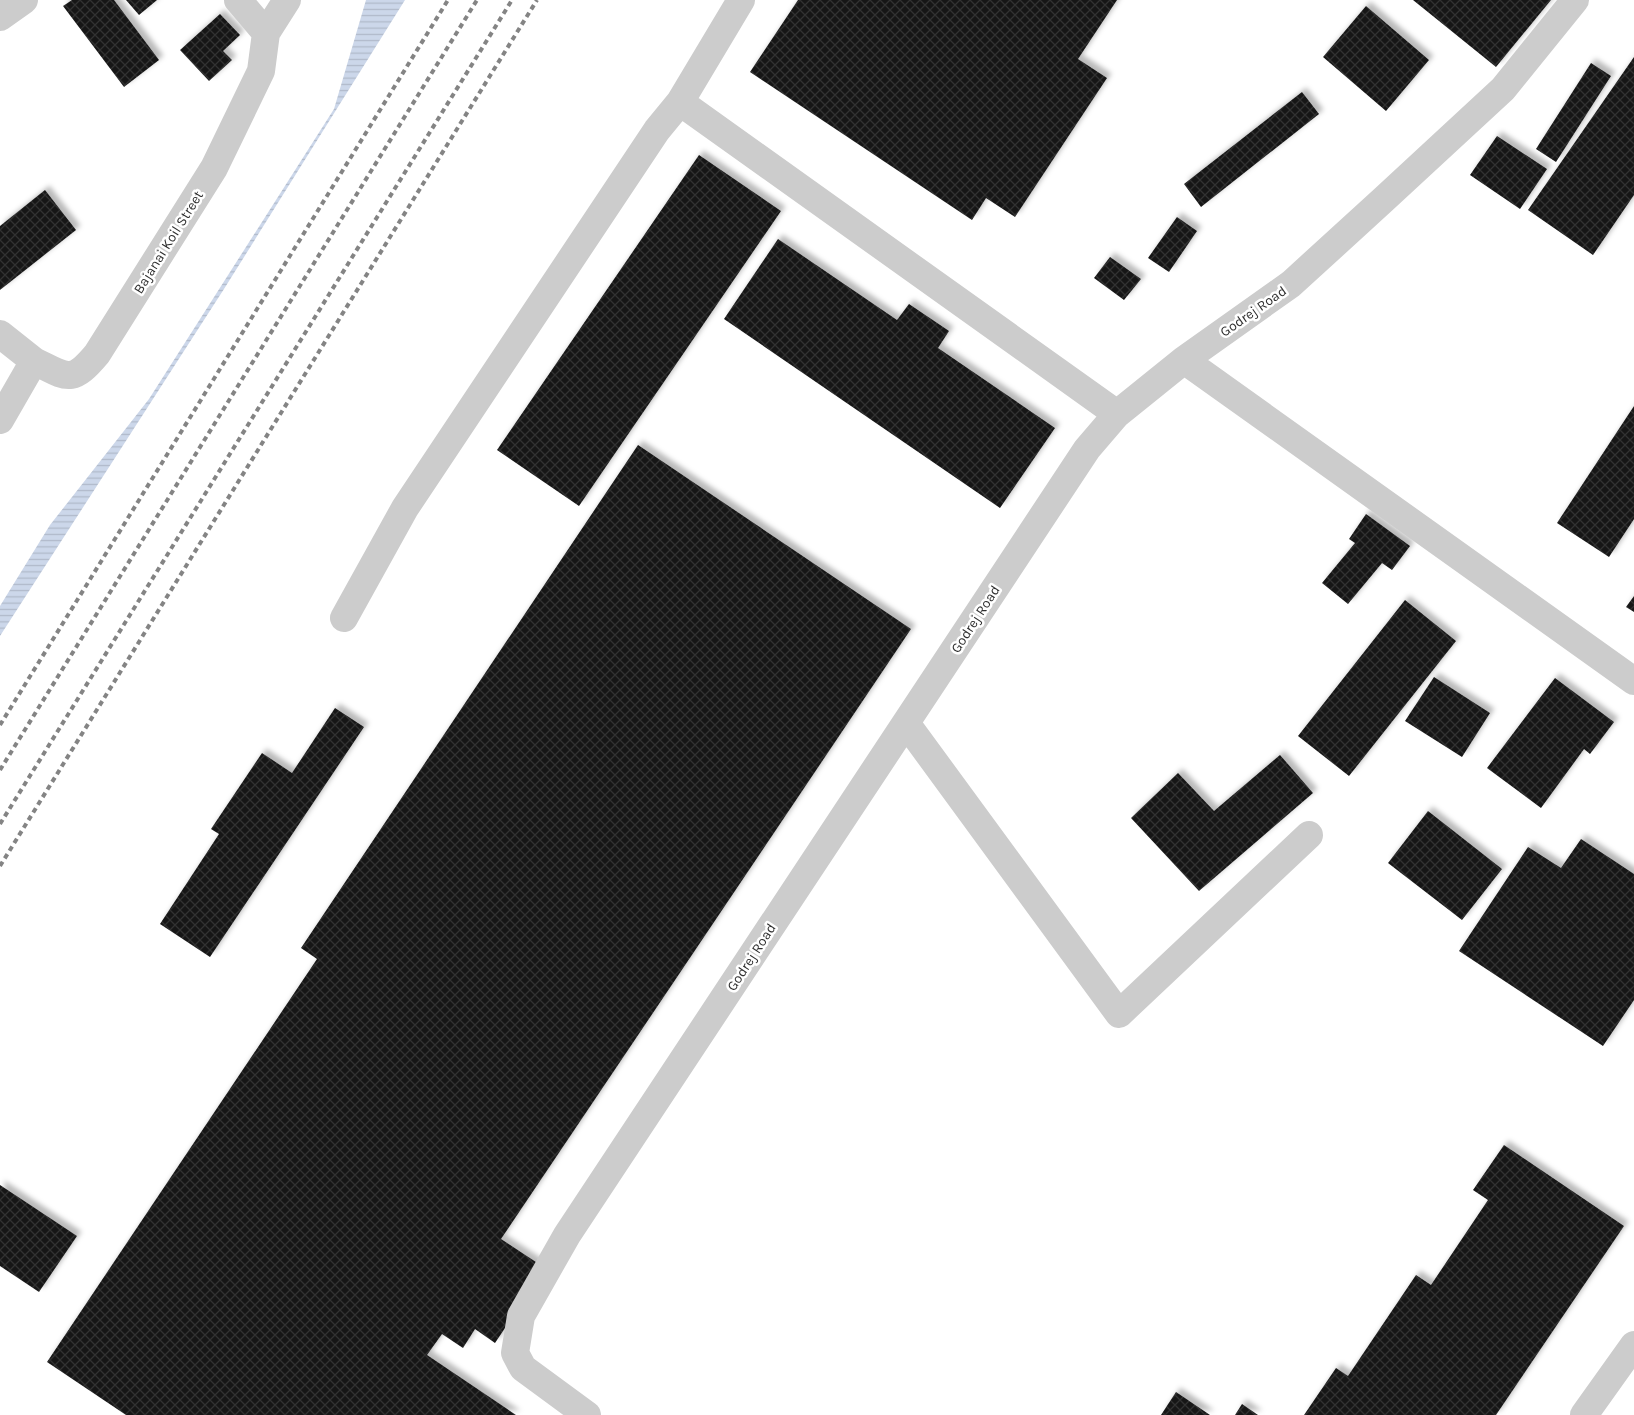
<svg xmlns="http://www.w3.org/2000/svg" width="1634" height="1415" font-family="Karla,sans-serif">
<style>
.water{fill:url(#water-rules)}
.building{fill:url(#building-cross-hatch);filter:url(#shadow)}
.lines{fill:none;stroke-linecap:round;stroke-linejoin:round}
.minor{stroke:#ccc;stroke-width:28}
.rail{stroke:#848484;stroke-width:4;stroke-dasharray:5 4;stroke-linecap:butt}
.labels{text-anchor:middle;stroke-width:5;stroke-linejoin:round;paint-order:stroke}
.street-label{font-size:14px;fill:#2f2f2f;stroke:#fff}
</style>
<defs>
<pattern id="water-rules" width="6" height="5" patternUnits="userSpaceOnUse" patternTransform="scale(1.25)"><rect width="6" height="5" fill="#ccd7ea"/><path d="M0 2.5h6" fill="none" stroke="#b0b9c9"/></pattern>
<pattern id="building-cross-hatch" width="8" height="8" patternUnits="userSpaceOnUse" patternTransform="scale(1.25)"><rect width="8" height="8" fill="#161616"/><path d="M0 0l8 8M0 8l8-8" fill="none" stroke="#303030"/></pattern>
<filter id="shadow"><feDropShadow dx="4.5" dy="-4.5" stdDeviation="2.5" flood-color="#0004"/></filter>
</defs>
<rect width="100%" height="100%" fill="#fff"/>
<path class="water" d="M366,0H405L224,289L0,636V606L50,525L149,399L334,109Z"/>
<path class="building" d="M72,0H114L159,60L124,87L63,6Z
M126,0H157L139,15Z
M798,0H1117L1078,59L1107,78L1015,217L986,198L972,220L750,72Z
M1413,0H1551L1496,67Z
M1366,6L1429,60L1386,111L1323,57Z
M220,14L240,35L223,51L232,60L209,81L180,50Z
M1634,57V195L1593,255L1528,210Z
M1591,63L1611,76L1556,162L1536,149Z
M1302,92L1319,114L1201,207L1184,184Z
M1497,136L1547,169L1520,209L1470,175Z
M699,155L781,211L579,506L497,450Z
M45,190L76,230L0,290V226Z
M1177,217L1197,231L1169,272L1148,258Z
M778,239L897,320L909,304L949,331L938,348L1055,428L1000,508L724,319Z
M1110,257L1141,279L1124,300L1094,278Z
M1634,406V519L1609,557L1557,523Z
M638,445L911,629L501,1239L545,1268L495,1343L475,1329L463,1348L442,1334L427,1355L516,1415H126L47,1362L317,959L301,948Z
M1366,514L1410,546L1392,570L1382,563L1348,604L1322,583L1355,543L1349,539Z
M1634,596V612L1626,607Z
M1405,600L1456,641L1349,776L1298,736Z
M1434,677L1490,713L1462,757L1405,721Z
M1555,678L1614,722L1590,754L1584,749L1541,808L1487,768Z
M335,708L364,727L210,957L160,924L219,834L211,829L262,753L292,773Z
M1280,755L1313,793L1199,891L1131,818L1178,773L1214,811Z
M1428,811L1502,869L1462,920L1388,863Z
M1581,839L1634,874V1000L1603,1046L1459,951L1528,847L1561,868Z
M1504,1145L1624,1226L1496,1415H1304L1336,1368L1348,1376L1416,1275L1431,1285L1488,1200L1473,1190Z
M0,1185L77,1236L39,1292L0,1266Z
M1176,1392L1210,1415H1161Z
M1242,1404L1258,1415H1235Z"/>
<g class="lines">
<path class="minor" d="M741,0L680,102L1117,414
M0,17L24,0
M266,33L287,0
M0,334L34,361
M1184,360L1634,681
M0,420L34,361C67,377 71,385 97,354L214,168L261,71L266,33L238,0
M344,618L405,508L657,130L680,102
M906,723L1119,1014L1309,835
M587,1415L523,1368L515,1353L521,1316L567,1235L1087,449L1117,414L1184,360L1291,284L1383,200L1503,89L1575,0
M1584,1415L1634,1345"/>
<path class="rail" d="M0,725L448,0
M0,770L477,0
M0,824L512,0
M0,866L537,0"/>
</g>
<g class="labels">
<g class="street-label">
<text transform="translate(168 242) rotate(-58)" y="5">Bajanai Koil Street</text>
<text transform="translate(1253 311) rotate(-35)" y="5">Godrej Road</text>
<text transform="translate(975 619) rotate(-57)" y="5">Godrej Road</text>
<text transform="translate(751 957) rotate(-57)" y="5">Godrej Road</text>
</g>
</g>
</svg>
